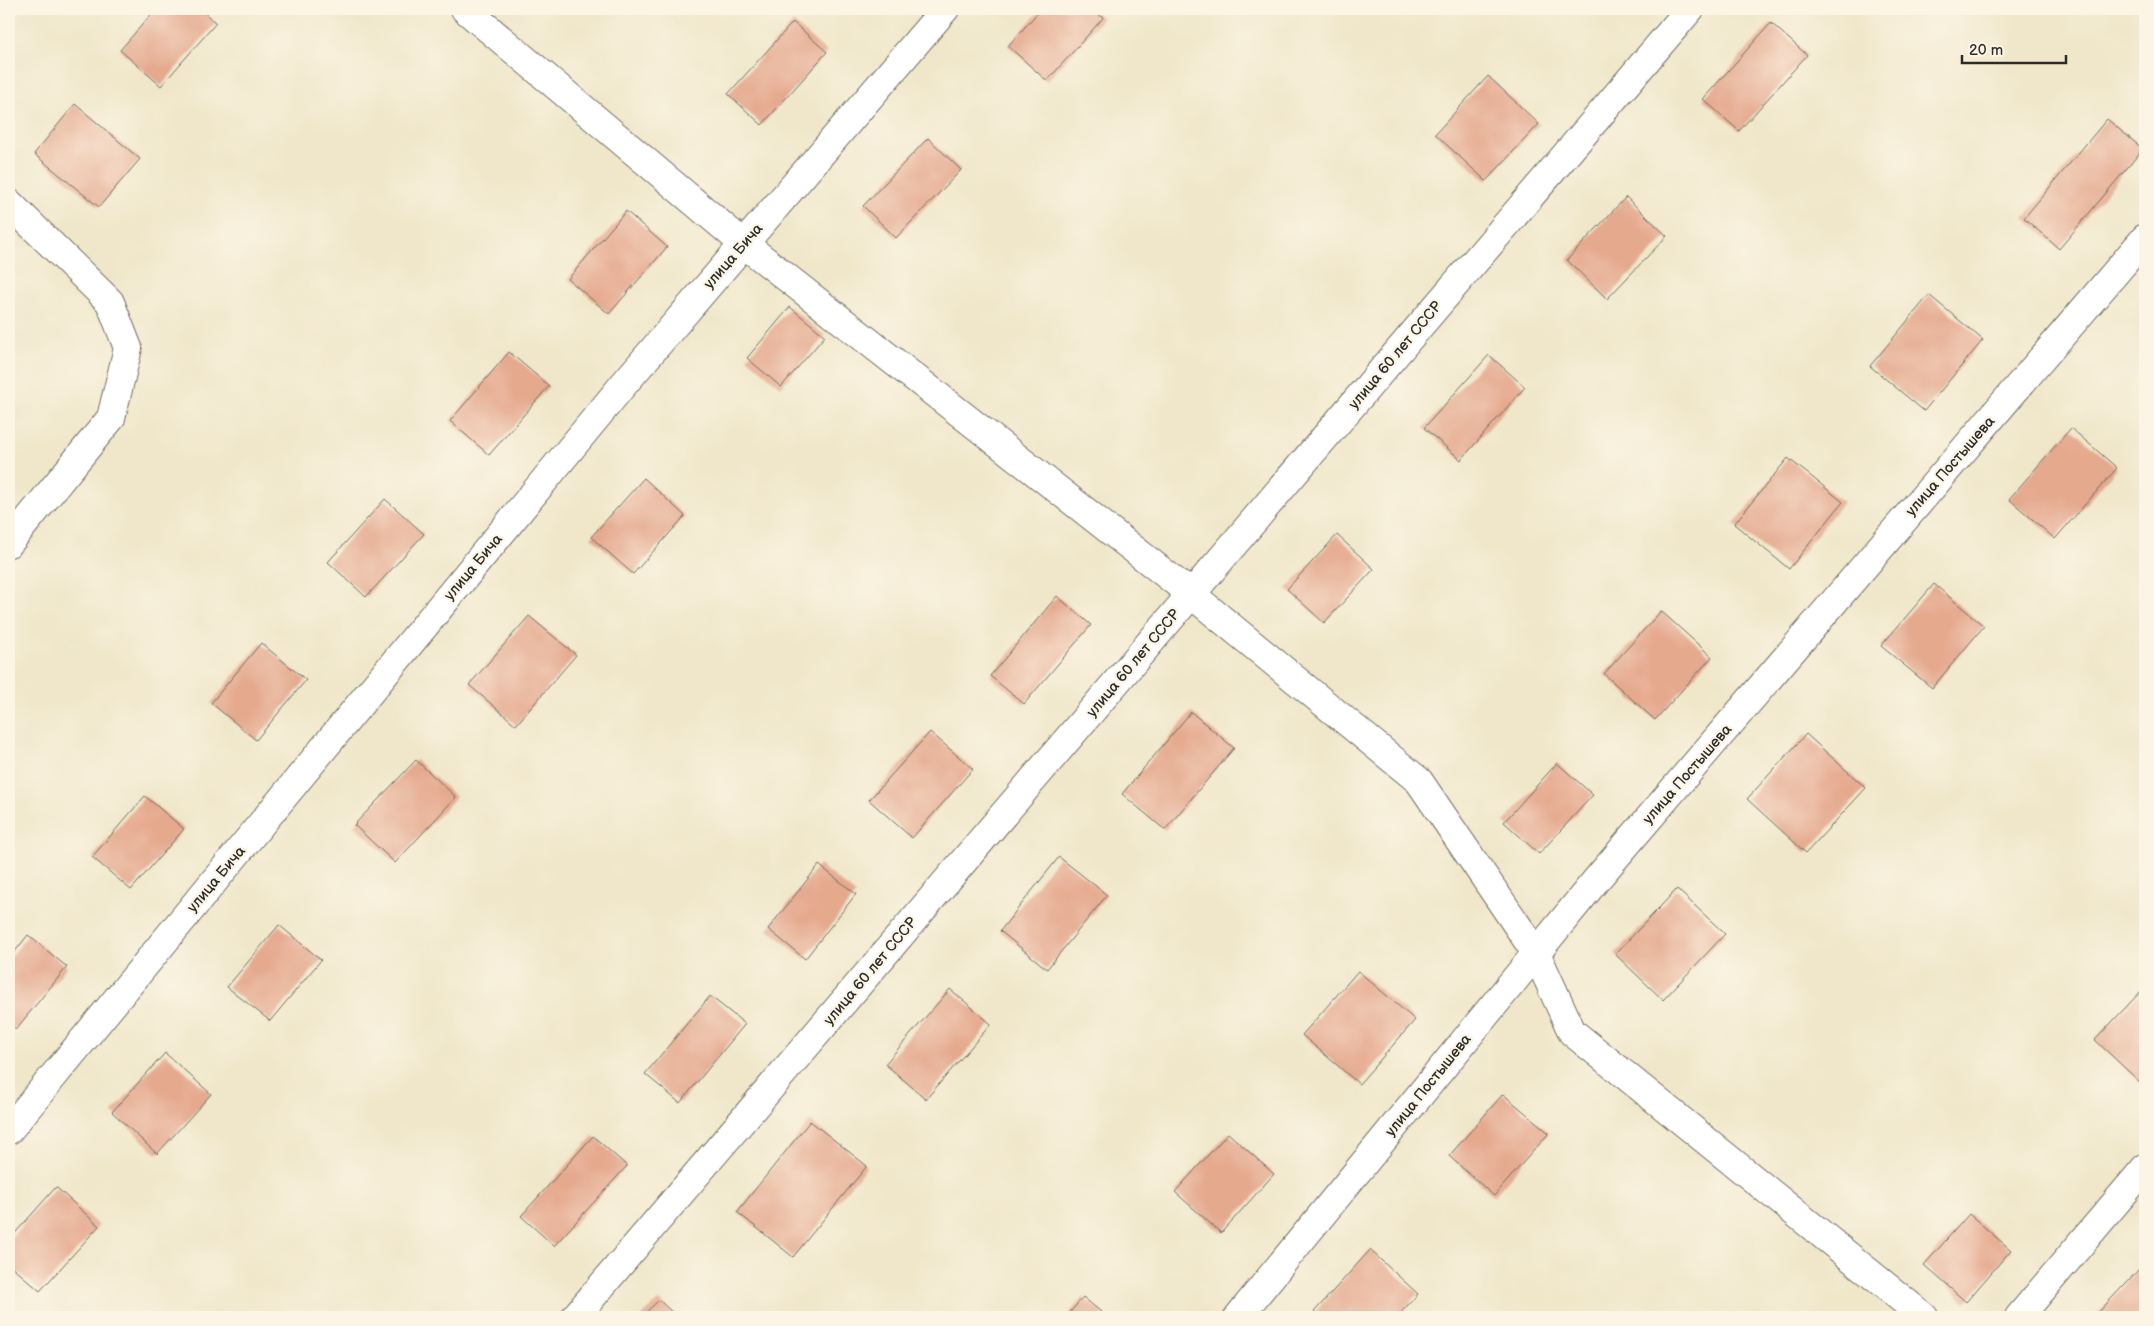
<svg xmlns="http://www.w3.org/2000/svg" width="2154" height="1326" font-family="'Balsamiq Sans',sans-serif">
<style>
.building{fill:#e5a98e}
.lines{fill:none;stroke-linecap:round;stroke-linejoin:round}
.minor-casing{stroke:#706d63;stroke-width:30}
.minor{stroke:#fff;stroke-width:28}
.labels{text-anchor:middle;stroke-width:4.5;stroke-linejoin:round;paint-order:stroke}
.street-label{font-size:15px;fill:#2b2b2b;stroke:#fcf5e5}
</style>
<rect width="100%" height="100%" fill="#fcf5e5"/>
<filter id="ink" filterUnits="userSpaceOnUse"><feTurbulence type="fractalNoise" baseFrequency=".02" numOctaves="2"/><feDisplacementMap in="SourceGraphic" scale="10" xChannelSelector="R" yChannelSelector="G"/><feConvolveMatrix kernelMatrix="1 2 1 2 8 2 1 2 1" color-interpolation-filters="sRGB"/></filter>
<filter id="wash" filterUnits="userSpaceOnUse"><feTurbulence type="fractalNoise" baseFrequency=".0096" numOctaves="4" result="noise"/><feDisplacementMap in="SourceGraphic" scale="20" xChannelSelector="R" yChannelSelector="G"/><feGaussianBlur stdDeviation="1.12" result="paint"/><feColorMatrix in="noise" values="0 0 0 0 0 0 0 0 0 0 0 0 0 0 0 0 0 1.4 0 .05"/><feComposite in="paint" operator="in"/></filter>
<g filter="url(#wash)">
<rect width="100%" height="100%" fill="#f0e7ca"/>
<g id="blocks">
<path class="building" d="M156,9H200L216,23L161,86L120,50Z
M1041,9H1092L1103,18L1047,81L1008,46Z
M793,22L827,52L762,125L728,94Z
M1771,23L1807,55L1739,131L1703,99Z
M1488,76L1539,124L1486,181L1435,134Z
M75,104L140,159L99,207L34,154Z
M2107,119L2143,149L2059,249L2024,218Z
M928,138L961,170L896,238L863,206Z
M1626,197L1667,236L1607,299L1567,260Z
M626,211L667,247L609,314L568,279Z
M1929,295L1983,340L1924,411L1870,366Z
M790,307L825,336L781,387L747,358Z
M509,352L549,386L489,455L450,421Z
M1489,355L1525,387L1461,460L1424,428Z
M2071,428L2117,468L2055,539L2009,499Z
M1788,458L1843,502L1789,569L1734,524Z
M644,478L685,516L633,574L591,537Z
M385,499L424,534L366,597L328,562Z
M1337,535L1374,569L1324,623L1287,589Z
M1934,584L1984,626L1932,688L1881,646Z
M1057,596L1091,625L1024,704L990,676Z
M1661,611L1712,657L1655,720L1604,674Z
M529,616L576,655L516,725L469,685Z
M261,643L306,680L256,740L211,703Z
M1191,712L1234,748L1165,830L1122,794Z
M930,732L973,769L912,838L869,800Z
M1806,734L1866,788L1806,853L1747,799Z
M416,760L456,797L395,863L354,825Z
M1557,763L1593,795L1539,854L1504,822Z
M145,796L184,829L131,890L92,857Z
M1059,857L1107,895L1047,969L1000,931Z
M819,865L856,894L805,959L768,929Z
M1677,889L1725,934L1663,1000L1615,954Z
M279,925L321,960L270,1021L227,987Z
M28,935L67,967L16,1029L9,1024V959Z
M1358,971L1415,1020L1359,1084L1302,1035Z
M2145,987V1085L2144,1086L2095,1040Z
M950,989L991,1024L926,1099L885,1064Z
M710,996L745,1024L680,1103L645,1074Z
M165,1053L211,1094L157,1154L112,1112Z
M1503,1094L1549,1133L1494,1196L1449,1156Z
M810,1121L867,1166L793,1257L737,1212Z
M1228,1133L1274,1174L1221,1233L1175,1192Z
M593,1136L627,1166L554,1246L521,1216Z
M56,1187L99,1226L40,1291L9,1264V1240Z
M1969,1214L2011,1250L1966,1302L1924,1265Z
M1370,1250L1418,1294L1397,1317H1320L1314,1312Z
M2141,1267L2145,1272V1317H2094Z
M1083,1297L1107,1317H1066Z
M659,1300L677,1317H641Z"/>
</g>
</g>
<g filter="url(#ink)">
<use href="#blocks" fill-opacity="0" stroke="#706d63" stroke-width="1"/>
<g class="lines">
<defs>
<path id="minor" d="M465,9L744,244L1191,594L1419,781L1536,953L1572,1032L1924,1317
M9,203L110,302L128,348L111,418L9,543
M9,1130L623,385L945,9
M575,1317L1690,9
M1238,1317L1597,879L2145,238
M2019,1317L2145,1168"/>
</defs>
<use href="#minor" class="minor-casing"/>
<use href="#minor" class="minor"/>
</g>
</g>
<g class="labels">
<g class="street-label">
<text transform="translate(733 256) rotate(-49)" y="5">улица Бича</text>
<text transform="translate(1395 355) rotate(-50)" y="5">улица 60 лет СССР</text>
<text transform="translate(1950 466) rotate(-49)" y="5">улица Постышева</text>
<text transform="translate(473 567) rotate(-50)" y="5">улица Бича</text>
<text transform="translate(1133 663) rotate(-50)" y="5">улица 60 лет СССР</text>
<text transform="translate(1687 774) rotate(-49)" y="5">улица Постышева</text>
<text transform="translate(216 879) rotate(-50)" y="5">улица Бича</text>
<text transform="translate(870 971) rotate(-50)" y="5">улица 60 лет СССР</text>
<text transform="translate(1428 1085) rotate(-51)" y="5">улица Постышева</text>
</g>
</g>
<rect width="2154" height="1326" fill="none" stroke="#fcf5e5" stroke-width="30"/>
<path d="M1962 55v8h104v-8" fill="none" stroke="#2b2b2b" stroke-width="2.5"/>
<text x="1969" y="55" font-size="15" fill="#2b2b2b" stroke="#fcf5e5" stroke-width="4" paint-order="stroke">20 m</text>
</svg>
